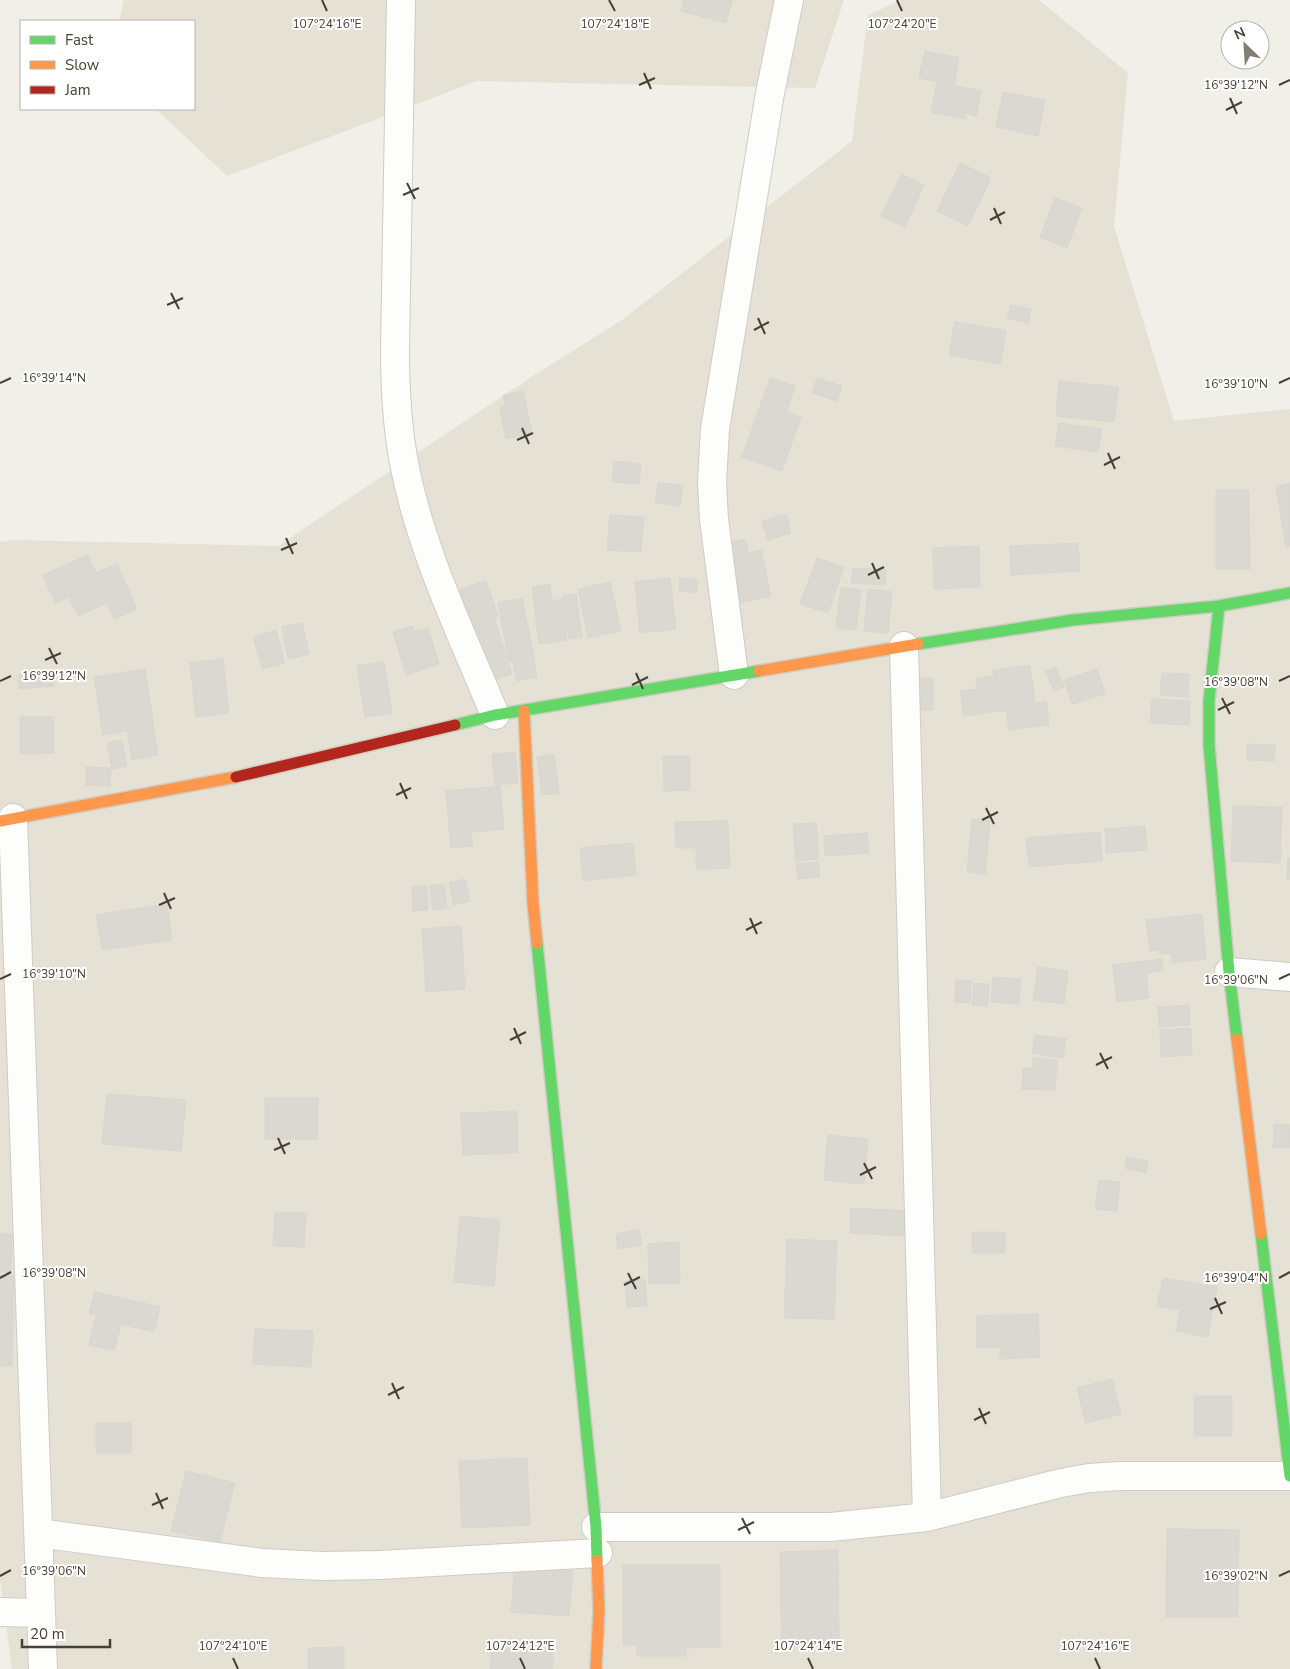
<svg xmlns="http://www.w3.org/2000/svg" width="1290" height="1669" font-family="'Nunito Sans',sans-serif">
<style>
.residential{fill:#e5e1d5}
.building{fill:#dad8d1;stroke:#d9d6ce}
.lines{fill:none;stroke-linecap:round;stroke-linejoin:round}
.street-casing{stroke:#ceccc6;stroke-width:30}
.fast-casing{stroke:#d0ccbf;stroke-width:14}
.slow-casing{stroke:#d0ccbf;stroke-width:14}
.jam-casing{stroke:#d0ccbf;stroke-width:14}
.street{stroke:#fdfdfc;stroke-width:28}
.fast{stroke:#63d668;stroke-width:11}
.slow{stroke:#ff974d;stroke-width:11}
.jam{stroke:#b3261e;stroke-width:11}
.ticks{fill:none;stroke:#474034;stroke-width:2}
.ticks-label{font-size:12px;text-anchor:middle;fill:#474034;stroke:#fff;stroke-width:4;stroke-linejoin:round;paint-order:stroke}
</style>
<rect width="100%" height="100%" fill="#f0efe8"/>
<path class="residential" d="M124,0H844L815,88L477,81L227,176L156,109H194V21H119Z
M901,0H1039L1128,73L1114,226L1174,421L1290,409V1669H12L0,1579V542L14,540L278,546L536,374L622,320L852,141L868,15Z"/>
<path class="building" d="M684,0H732L726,23L681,11Z
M925,51L959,58L954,85L919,78Z
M937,82L981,91L976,116L966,113L965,119L931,112Z
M1003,92L1045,100L1038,136L996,127Z
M960,163L991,178L968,226L937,211Z
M902,174L924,185L905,227L881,216Z
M1055,198L1082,208L1067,248L1040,237Z
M1011,305L1031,309L1028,323L1007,318Z
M955,322L1006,331L1000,364L949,355Z
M770,378L795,386L786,412L801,417L782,471L742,457Z
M817,378L842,386L837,401L812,393Z
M1059,381L1118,387L1114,422L1056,416Z
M523,391L532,434L506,439L500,408L506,406L503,395Z
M1059,423L1102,429L1098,452L1055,446Z
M614,461L641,464L639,484L612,482Z
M658,483L683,485L680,506L655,503Z
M1290,483V546L1286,547L1276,486Z
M1216,490H1249L1250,569H1216Z
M786,514L791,533L768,540L762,521Z
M610,515L644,517L641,552L607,550Z
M745,539L748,553L761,550L771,596L735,604L723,544Z
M1078,543L1080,571L1011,575L1010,546Z
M979,546L980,587L934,589L933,548Z
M88,555L96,573L117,564L137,609L114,619L107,603L78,616L69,597L55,603L43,575Z
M817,558L844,567L828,613L800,604Z
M853,568L886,570L885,585L851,583Z
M670,578L676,629L640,633L635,582Z
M680,578L698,580L696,593L679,591Z
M486,581L498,616L472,625L460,589Z
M610,582L621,631L588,638L578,589Z
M550,584L552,601L562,599L567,640L539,644L532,587Z
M841,587L861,590L856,630L836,628Z
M868,589L892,592L888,633L864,631Z
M576,594L582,637L569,639L563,596Z
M522,598L534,657L509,662L498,603Z
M494,618L512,674L490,681L472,625Z
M302,623L309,654L288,659L282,627Z
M413,626L414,632L428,628L439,664L406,675L393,632Z
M276,630L285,663L262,669L253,637Z
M534,657L537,677L517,681L513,662Z
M223,659L229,713L196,717L190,663Z
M384,662L392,713L365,717L357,666Z
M1030,665L1035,703L1046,701L1049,725L1009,730L1006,710L964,716L960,691L977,689L976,679L994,676L993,670Z
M1056,667L1064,687L1054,691L1046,671Z
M145,669L158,755L132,760L127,731L103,735L94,677Z
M1097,669L1105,694L1072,704L1064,680Z
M53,672L54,686L19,689L18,675Z
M1162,673L1189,674L1188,697L1160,695Z
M933,678V710H911L912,679Z
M1152,699L1190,701L1189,725L1150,723Z
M20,717H54V753L20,754Z
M122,740L127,766L112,769L107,743Z
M1247,744L1275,745L1274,761L1247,760Z
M515,752L518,783L495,785L492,754Z
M554,754L559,793L542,795L537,757Z
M663,756H690V790L664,791Z
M86,767L111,768L110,786L86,785Z
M500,786L504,829L471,832L473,846L451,848L446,791Z
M1233,806L1282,807L1280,863L1231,861Z
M972,819L990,821L985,874L967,872Z
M728,821L730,868L696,869V848H676L675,822Z
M816,823L819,859L796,861L793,824Z
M1145,826L1147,850L1106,853L1105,829Z
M1100,832L1102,861L1029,867L1026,838Z
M867,833L869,853L825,856L824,836Z
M633,843L636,875L583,881L580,848Z
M1288,858H1290V879H1287Z
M818,862L820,877L798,879L796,864Z
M465,879L470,901L454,905L449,883Z
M444,884L447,908L433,910L430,886Z
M427,886L428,910L413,911L412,887Z
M167,904L172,940L102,950L96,915Z
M1202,914L1206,959L1172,963L1171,953L1159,954V950L1150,951L1146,920Z
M461,926L465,989L426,992L422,929Z
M1162,959L1163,971L1146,973L1149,998L1117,1002L1113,965Z
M1038,967L1068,971L1064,1004L1033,1000Z
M993,977L1021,979L1019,1004L991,1002Z
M956,980L971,981L970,1003L955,1002Z
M974,983L989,984L987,1006L972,1005Z
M1189,1005L1190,1025L1159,1027L1158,1007Z
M1191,1028L1192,1055L1161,1057L1160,1030Z
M1035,1035L1066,1039L1063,1058L1032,1053Z
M1033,1058L1057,1060L1055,1090L1022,1089L1023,1068H1033Z
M107,1094L186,1100L181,1151L102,1144Z
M265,1098H318V1139H265Z
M517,1111L518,1153L463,1155L461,1113Z
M1274,1124L1290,1125V1148L1273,1147Z
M828,1135L868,1139L864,1184L824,1180Z
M1127,1157L1148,1161L1146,1173L1125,1168Z
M1099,1180L1120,1182L1117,1211L1095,1209Z
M851,1208L906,1211L904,1236L850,1233Z
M275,1212L306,1213L304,1247L273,1246Z
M460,1216L500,1220L494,1286L454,1282Z
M639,1230L642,1245L618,1249L616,1234Z
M972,1232H1005V1253H972Z
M0,1233L12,1234L11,1272H0Z
M787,1239L837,1241L834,1319L784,1318Z
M679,1242L680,1283L649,1284L648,1244Z
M0,1275H14L12,1366H0Z
M1163,1278L1217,1287L1208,1337L1176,1331L1180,1310L1157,1306Z
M645,1280L647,1306L627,1307L625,1281Z
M95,1292L160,1307L154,1332L121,1324L114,1350L89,1345L96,1315L89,1313Z
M1038,1314L1040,1357L1000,1359V1347L977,1348L976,1316Z
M255,1329L313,1331L311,1367L253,1364Z
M1112,1379L1121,1414L1086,1423L1077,1388Z
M1194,1396H1232V1436H1194Z
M96,1423H131V1453H96Z
M527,1458L530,1525L462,1528L459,1461Z
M186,1471L235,1483L220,1542L171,1531Z
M1167,1529L1239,1530L1238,1617H1166Z
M838,1550L839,1645L782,1647L780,1552Z
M623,1565H720V1647L686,1648V1656H637V1645H623Z
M515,1566L573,1571L569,1616L511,1612Z
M344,1647V1669H308V1648Z
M492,1647L553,1651L552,1669H490Z"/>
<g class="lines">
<defs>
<path id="street" d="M401,0L395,350C395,389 397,429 405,468C422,553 462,635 495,715
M904,646L927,1517
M734,675L714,519L712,483L715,429L770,93L789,0
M13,818L43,1669
M1229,972L1290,977
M596,1527H831L927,1517L1061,1483L1089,1478L1120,1476H1290
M39,1533L262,1563L322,1566L380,1565L598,1553
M0,1612L41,1613"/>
<path id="fast" d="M1219,606L1209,701V745L1229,972L1237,1039
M918,644L1073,620L1219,606L1290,593
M455,725L495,715L759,671
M537,943L596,1527L597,1560
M1261,1234L1290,1476"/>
<path id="slow" d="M759,671L918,644
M524,711L533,903L537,943
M0,821L236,777
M1237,1039L1261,1234
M596,1669L599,1610L597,1560"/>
<path id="jam" d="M236,777L455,725"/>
</defs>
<use href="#street" class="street-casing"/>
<use href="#fast" class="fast-casing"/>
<use href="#slow" class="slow-casing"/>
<use href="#jam" class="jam-casing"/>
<use href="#street" class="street"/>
<use href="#fast" class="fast"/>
<use href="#slow" class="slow"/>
<use href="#jam" class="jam"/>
</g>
<path class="ticks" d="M322,0L327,11M609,0L615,11M897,0L902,11M644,73L651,89M639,85L655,78M1279,85L1290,80M1230,98L1237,114M1226,110L1242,102M407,183L415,199M403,195L419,188M994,208L1001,224M990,220L1005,212M171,293L179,309M167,305L183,298M758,318L765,334M754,330L769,322M0,383L11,378M1279,383L1290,378M522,428L529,444M517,440L533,433M1108,453L1115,469M1104,465L1120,457M286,538L293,554M281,550L297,543M872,563L879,579M868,575L884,567M49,648L57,664M45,660L61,653M636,673L643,689M0,681L11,676M1279,681L1290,676M632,685L648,677M1222,698L1230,714M1218,710L1234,702M400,783L407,799M396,795L411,788M986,808L994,824M982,820L998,812M164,893L171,909M159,905L175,898M750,918L757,934M746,930L762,922M0,979L11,974M1279,979L1290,974M514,1028L521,1044M510,1040L526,1032M1100,1053L1108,1069M1096,1065L1112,1057M278,1138L285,1154M274,1150L290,1143M864,1163L872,1179M860,1175L876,1167M628,1273L636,1289M0,1278L11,1272M1279,1278L1290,1272M624,1285L640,1277M1215,1298L1222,1314M1210,1309L1226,1302M392,1383L399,1399M388,1395L404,1387M979,1408L986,1424M974,1420L990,1412M156,1493L163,1509M152,1505L168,1498M742,1518L750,1534M738,1530L754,1522M0,1576L11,1570M1279,1576L1290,1571M233,1658L238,1669M520,1658L525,1669M808,1658L813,1669M1095,1658L1100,1669"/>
<g class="ticks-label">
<text x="327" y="28">107°24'16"E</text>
<text x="615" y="28">107°24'18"E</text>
<text x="902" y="28">107°24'20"E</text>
<text x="1236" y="89">16°39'12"N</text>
<text x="54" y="382">16°39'14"N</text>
<text x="1236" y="388">16°39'10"N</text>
<text x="54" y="680">16°39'12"N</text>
<text x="1236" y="686">16°39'08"N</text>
<text x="54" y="978">16°39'10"N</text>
<text x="1236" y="984">16°39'06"N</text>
<text x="54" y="1277">16°39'08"N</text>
<text x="1236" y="1282">16°39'04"N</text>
<text x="54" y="1575">16°39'06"N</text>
<text x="1236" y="1580">16°39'02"N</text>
<text x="233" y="1650">107°24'10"E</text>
<text x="520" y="1650">107°24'12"E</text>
<text x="808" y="1650">107°24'14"E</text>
<text x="1095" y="1650">107°24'16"E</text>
</g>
<rect x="20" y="20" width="175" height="90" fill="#ffffff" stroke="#b5b3ae"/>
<rect x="30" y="36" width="25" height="8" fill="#63d668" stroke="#b5b3ae"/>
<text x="65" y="45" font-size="15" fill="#474034">Fast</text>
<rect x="30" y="61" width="25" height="8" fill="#ff974d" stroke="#b5b3ae"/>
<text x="65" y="70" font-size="15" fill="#474034">Slow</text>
<rect x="30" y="86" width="25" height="8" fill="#b3261e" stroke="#b5b3ae"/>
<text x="65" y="95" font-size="15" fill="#474034">Jam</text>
<g transform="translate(1245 45) rotate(335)"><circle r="24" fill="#ffffff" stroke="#b5b3ae"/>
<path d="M0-4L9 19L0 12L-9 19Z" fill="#827d73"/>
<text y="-8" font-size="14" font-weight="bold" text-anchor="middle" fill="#474034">N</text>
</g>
<path d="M22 1639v8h88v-8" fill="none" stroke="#474034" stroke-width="2.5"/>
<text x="30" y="1639" font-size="15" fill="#474034" stroke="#ffffff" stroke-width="4" paint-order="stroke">20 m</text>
</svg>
